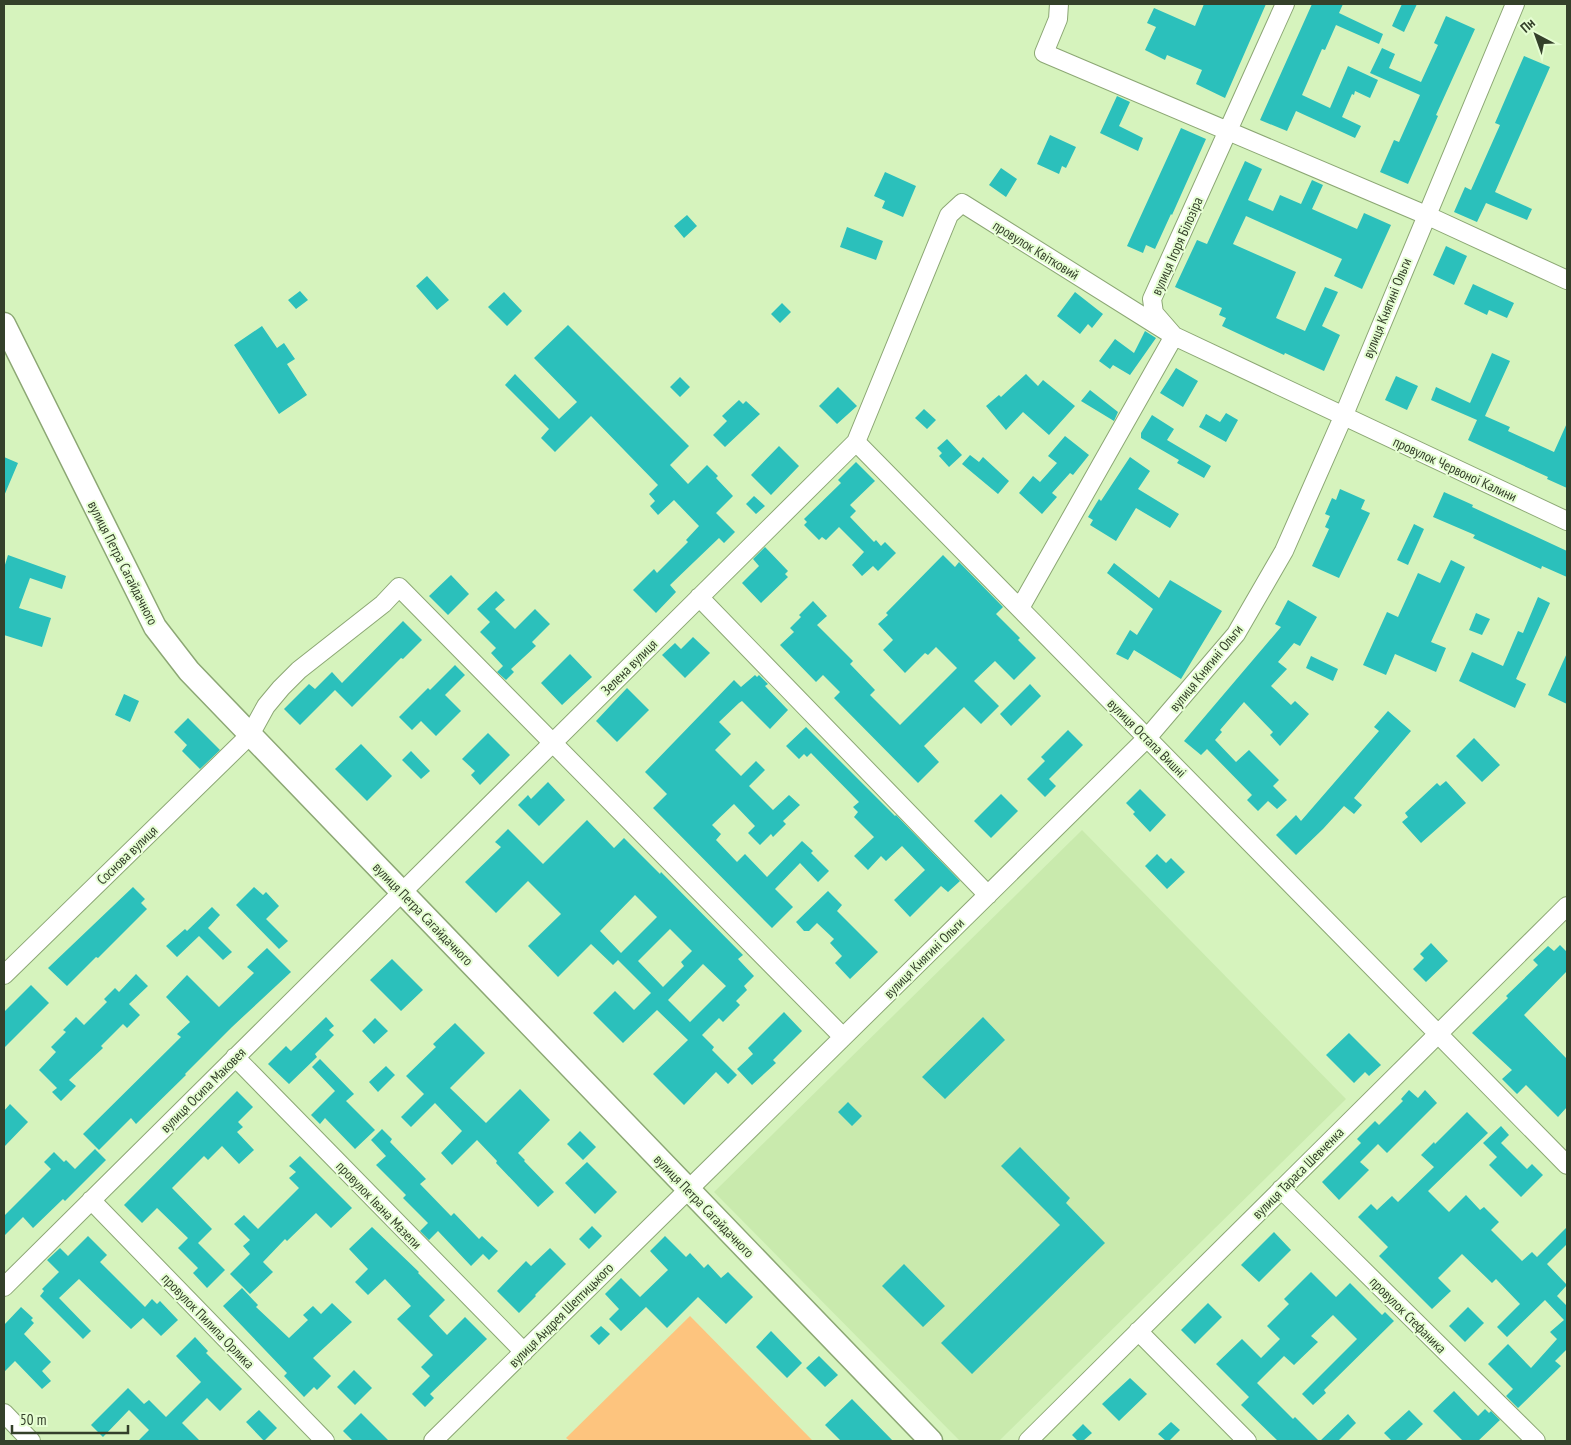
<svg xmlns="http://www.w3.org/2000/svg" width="1571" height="1445" font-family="'PT Sans Narrow',sans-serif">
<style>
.built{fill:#c9eaad}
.pitch{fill:#fdc47e}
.building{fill:#2bc0bb;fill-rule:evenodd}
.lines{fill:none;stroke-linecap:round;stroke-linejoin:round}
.minor-casing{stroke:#8ca774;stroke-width:20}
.tertiary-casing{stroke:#8ca774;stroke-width:25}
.minor{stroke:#fff;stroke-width:18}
.tertiary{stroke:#fff;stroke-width:22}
.labels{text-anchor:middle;stroke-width:4;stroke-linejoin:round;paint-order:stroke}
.street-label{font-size:14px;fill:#34402a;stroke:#e6fed3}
</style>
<rect width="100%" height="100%" fill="#d6f3bd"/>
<path class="built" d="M1082,830L1346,1099L999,1441H960L714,1192Z"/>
<path class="pitch" d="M690,1316L813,1441H570L566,1438Z"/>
<path class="building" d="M1204,4H1266L1225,98L1196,84L1202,70L1167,55L1165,60L1145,50L1156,27L1147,23L1154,8L1195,26Z
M1312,4H1343L1339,13L1383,34L1379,44L1336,25L1325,50L1322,49L1302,95L1330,108L1348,66L1378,80L1370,98L1355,91L1354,95L1352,94L1342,117L1361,126L1355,138L1296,111L1287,131L1260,120Z
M1402,4H1417L1404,32L1392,26Z
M1446,16L1475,29L1436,115L1438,116L1408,184L1380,172L1394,140L1399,142L1420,95L1370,73L1382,48L1395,54L1389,68L1421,82L1438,45L1434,43Z
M1524,56L1550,67L1495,192L1532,209L1527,220L1486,203L1477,222L1454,212L1465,187L1471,190L1500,125L1495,123Z
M1117,96L1130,102L1119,126L1143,138L1138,151L1100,133Z
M1181,128L1206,139L1172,215L1171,214L1155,249L1146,245L1143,253L1127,246Z
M1050,135L1076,147L1066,168L1062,166L1059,174L1037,164Z
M1245,161L1262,169L1248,200L1273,211L1280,195L1301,204L1312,180L1323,185L1312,209L1357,229L1364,213L1391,225L1362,289L1334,276L1342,259L1246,216L1233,244L1296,272L1276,318L1305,331L1325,287L1338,292L1322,326L1340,335L1324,371L1285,353L1284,355L1222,326L1226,318L1219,315L1222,308L1175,287L1197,240L1207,244Z
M1001,168L1017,179L1006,197L989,185Z
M885,172L916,186L903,217L882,208L885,201L874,196Z
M687,215L697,226L684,238L674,226Z
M847,227L883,241L876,260L840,247Z
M1446,246L1467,256L1454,285L1433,275Z
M427,276L449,300L437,310L416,286Z
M1473,284L1514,303L1507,318L1489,310L1487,315L1464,304Z
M300,291L308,300L296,309L288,300Z
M504,292L522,311L507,326L488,307Z
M1075,292L1103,314L1092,328L1088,324L1080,334L1057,316Z
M782,303L791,312L780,323L771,314Z
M568,325L689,446L670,465L688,484L707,465L718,476L716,478L733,496L716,513L735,532L724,543L719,538L670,585L676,592L656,613L633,590L654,569L657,573L688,542L686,540L699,526L674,500L658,515L650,506L655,501L649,494L658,485L591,416L555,452L541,438L549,429L505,385L515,374L559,419L577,402L534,358Z
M262,326L277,348L284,343L295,359L287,364L307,395L279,414L234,345Z
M1145,331L1156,338L1130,375L1113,365L1110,369L1099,361L1115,339L1134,353Z
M1492,353L1510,361L1485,416L1510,427L1508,431L1554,452L1567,423V488L1547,479L1548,477L1468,440L1477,420L1431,400L1436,387L1470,403Z
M1176,368L1198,381L1183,407L1160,393Z
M1026,374L1038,386L1043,380L1075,406L1049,435L1023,412L1006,430L986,406L999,395L1001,397Z
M1396,376L1418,386L1407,410L1385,400Z
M680,377L690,387L680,397L670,387Z
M838,387L857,406L837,424L819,406Z
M1090,390L1118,412L1114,421L1081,401Z
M739,400L743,404L746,401L760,414L725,447L713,435L727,421L722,416Z
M924,409L936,420L927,429L915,418Z
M1226,413L1238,420L1226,442L1199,427L1206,414L1220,422Z
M1152,415L1174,429L1167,440L1211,466L1204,478L1177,463L1179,460L1141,438V433Z
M1065,436L1089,455L1073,475L1070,473L1052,493L1057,497L1042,514L1019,493L1033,476L1040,482L1057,463L1048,456Z
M947,439L962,455L949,467L939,456L942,453L937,448Z
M779,446L799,466L771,495L751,475Z
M970,455L979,462L983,457L1009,481L998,494L962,464Z
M4,457L18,463L4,496Z
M1130,457L1150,471L1138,489L1179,514L1170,528L1136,508L1116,541L1090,525L1093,520L1088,517L1099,499L1101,501Z
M856,462L875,481L850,505L856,511L850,517L874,542L876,540L881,546L885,542L896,553L878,571L873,566L862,576L852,565L864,552L839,527L826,540L822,537L819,540L804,525L807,522L804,519L841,483L838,480Z
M1340,489L1365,500L1361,509L1370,513L1339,578L1312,566L1329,529L1325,527L1330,516L1325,514L1332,498L1336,500Z
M1444,492L1473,505L1472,507L1567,551V577L1542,566L1541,569L1506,553L1473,538L1475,535L1433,517Z
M754,496L765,506L756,514L746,504Z
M1414,524L1424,529L1408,565L1397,560Z
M765,547L788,571L785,574L788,577L761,603L742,583L759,566L753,559Z
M8,555L66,576L62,589L30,578L19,608L51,618L42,647L4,635V568Z
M943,555L955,567L959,562L1003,607L996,614L1020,638L1018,640L1036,658L1014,680L995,661L974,681L999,706L981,724L964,707L924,746L939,762L918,783L834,698L840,692L823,675L816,682L780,645L794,632L790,628L801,617L799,615L813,601L827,616L817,625L853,661L850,664L875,690L870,695L900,725L957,668L936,647L928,655L925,653L905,673L883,650L893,640L878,624L888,615L886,613Z
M1451,560L1465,567L1431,642L1446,648L1436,672L1395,654L1386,675L1363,665L1387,612L1398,617L1418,573L1440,583Z
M1114,563L1159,598L1170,580L1222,611L1181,679L1134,650L1128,660L1116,654L1130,630L1137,635L1153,609L1107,573Z
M451,575L469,594L448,615L429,596Z
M496,591L505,600L495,609L515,629L535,609L550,624L532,642L536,646L511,669L514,672L506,680L497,672L503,666L491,653L496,648L480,632L490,622L477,609Z
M1538,597L1550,603L1516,679L1526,684L1515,708L1459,681L1472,652L1503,666L1518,631L1523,633Z
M1288,600L1317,617L1300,646L1294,643L1278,662L1287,669L1271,686L1291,705L1295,701L1309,714L1280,746L1270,735L1273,732L1244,702L1220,730L1222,732L1215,740L1236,762L1249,750L1279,780L1273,786L1287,800L1277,809L1268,801L1258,811L1247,800L1252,795L1207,749L1201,755L1184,741L1281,627L1275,624Z
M1476,613L1490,619L1482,635L1469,630Z
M403,621L422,640L403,659L401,658L352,707L335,690L300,725L284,709L309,684L315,689L332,672L342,683Z
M693,637L710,653L685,678L662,655L675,643L681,649Z
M1567,653V704L1548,695Z
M570,654L592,677L562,705L541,683Z
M1311,656L1338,669L1333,681L1306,668Z
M455,665L465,675L445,695L461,711L436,736L421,721L412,730L399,717L428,688L430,690Z
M755,675L757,677L759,675L768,684L765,686L788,710L770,729L742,701L739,703L719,722L731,734L715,750L741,776L756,761L765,770L749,786L773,810L789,795L800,805L783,821L786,824L773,837L771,834L760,845L748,833L755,826L734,804L712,825L721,834L716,840L737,862L745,854L767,877L802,841L813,851L811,853L829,871L818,882L800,863L775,889L793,907L772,928L653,808L667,794L645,772L734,680L741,687Z
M1030,684L1041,696L1011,726L1000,714Z
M627,688L649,710L617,742L596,721Z
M124,694L139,701L130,722L115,715Z
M1388,711L1411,731L1354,798L1362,805L1354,814L1344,806L1323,829L1296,855L1276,835L1296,815L1301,821L1379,731L1374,727Z
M188,718L220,750L200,769L182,751L187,745L174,732Z
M806,727L895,816L896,815L960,881L948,892L941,886L910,917L894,900L925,870L902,846L886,861L881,856L868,870L854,856L874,837L854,817L858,812L853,807L859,802L811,753L807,757L804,754L799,759L786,746Z
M1068,730L1083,745L1049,779L1056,786L1045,797L1027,779L1045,761L1041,757Z
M488,733L510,755L480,785L471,775L475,771L462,759Z
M1474,738L1500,765L1482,782L1456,756Z
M361,744L392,776L367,801L335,769Z
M411,751L430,771L421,779L402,760Z
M1446,781L1466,803L1421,843L1402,822L1408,817L1405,813L1437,783L1440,786Z
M548,782L565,800L539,826L518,805L528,795L531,799Z
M1140,789L1166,815L1150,832L1133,814L1135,812L1126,803Z
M1001,794L1018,811L991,838L974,821Z
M587,820L614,848L624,838L660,874L661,872L743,955L738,959L754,976L744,986L747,990L736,1001L740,1005L723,1022L719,1018L702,1035L714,1047L712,1050L737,1075L728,1084L716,1072L684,1105L653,1074L688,1040L657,1010L623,1043L593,1013L615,991L634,1010L651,993L618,960L613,965L591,944L558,977L528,946L561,914L528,881L496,913L465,882L501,847L495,842L508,829L543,864ZM635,895L657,917L621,953L600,931ZM670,929L692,951L681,962L684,966L663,987L638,961ZM703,964L726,986L690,1022L668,1000Z
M1157,854L1166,863L1171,858L1185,872L1167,889L1145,866Z
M133,887L145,899L141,903L147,909L98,958L96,957L67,986L48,968Z
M254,887L263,895L266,892L279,906L266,919L288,941L279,949L236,905Z
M828,891L842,905L837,911L878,952L850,979L835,963L842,956L830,943L834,939L817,923L809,931H804L796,922Z
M212,907L220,915L208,928L232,952L223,960L199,936L177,957L166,946L185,929L187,931Z
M1431,943L1448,961L1426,982L1413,969L1424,958L1420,954Z
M1560,945L1567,952V971L1524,1015L1567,1059V1107L1558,1117L1526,1085L1517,1094L1502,1079L1512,1070L1472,1033L1508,998L1506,996L1538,965L1533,960L1548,946L1554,951Z
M267,948L291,972L232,1027L185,1074L186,1075L136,1124L131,1118L99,1150L83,1134L181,1037L177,1034L190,1022L166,997L187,975L219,1007L254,973L247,967Z
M392,959L423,990L401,1011L370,980Z
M136,974L148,986L129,1004L140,1015L127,1028L123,1024L101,1046L103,1048L69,1080L76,1086L61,1101L52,1092L57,1088L39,1070L56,1052L51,1047L66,1032L63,1030L76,1017L84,1025L107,1002L104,999L115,988L119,992Z
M31,985L49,1003L4,1048V1012Z
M784,1012L802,1031L773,1060L776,1063L752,1085L737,1069L753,1054L748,1048Z
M326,1017L334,1026L329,1030L334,1035L315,1054L317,1057L289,1084L268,1064L286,1046L291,1051Z
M983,1017L1005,1040L945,1099L922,1077Z
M375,1018L388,1031L374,1044L362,1031Z
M455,1023L485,1053L450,1088L486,1123L520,1089L550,1120L518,1153L525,1160L524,1161L554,1192L538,1207L496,1163L497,1161L477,1140L452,1165L441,1153L462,1131L435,1103L411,1127L401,1117L424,1094L406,1076L436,1047L433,1044Z
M1349,1033L1381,1065L1369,1076L1365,1072L1354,1083L1326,1055Z
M320,1059L354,1094L346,1101L375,1130L355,1149L325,1118L320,1124L311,1115L335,1091L312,1067Z
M386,1066L395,1075L378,1092L369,1082Z
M1409,1090L1418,1098L1425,1090L1437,1103L1387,1153L1378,1144L1360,1162L1369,1170L1339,1200L1322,1182L1361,1143L1357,1139L1375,1121L1379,1125L1403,1101L1401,1099Z
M237,1091L253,1107L238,1122L243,1127L237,1132L254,1150L239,1164L222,1146L208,1160L204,1156L172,1188L212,1229L198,1243L225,1270L207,1288L193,1273L198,1268L178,1248L188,1238L157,1208L142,1223L124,1205Z
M848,1102L862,1116L852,1126L838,1112Z
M10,1104L28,1122L4,1147V1111Z
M1467,1112L1488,1133L1428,1191L1449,1212L1466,1195L1480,1210L1484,1207L1499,1222L1491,1230L1522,1261L1532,1252L1537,1257L1567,1227V1244L1547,1264L1567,1285L1557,1296L1567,1306V1349L1555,1361L1561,1366L1518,1408L1506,1396L1513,1389L1488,1364L1508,1344L1531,1368L1557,1339L1550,1332L1564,1320L1545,1300L1507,1337L1497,1327L1520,1304L1496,1279L1492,1283L1462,1254L1438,1278L1451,1291L1432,1309L1379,1256L1388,1247L1358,1217L1371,1204L1377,1210L1392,1196L1398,1202L1434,1167L1421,1155L1434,1142L1435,1144Z
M1501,1126L1509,1135L1501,1143L1527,1169L1532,1164L1543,1175L1521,1197L1489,1165L1497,1157L1483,1143Z
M382,1129L392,1139L390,1142L426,1179L420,1184L451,1216L454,1213L479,1239L482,1236L498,1251L489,1260L483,1254L471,1266L438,1231L429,1240L420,1231L428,1223L403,1198L406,1195L376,1165L386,1156L371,1140Z
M580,1131L596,1147L583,1160L567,1144Z
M1020,1147L1070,1198L1066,1203L1105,1243L972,1374L941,1343L1060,1225L1001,1166Z
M95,1149L106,1160L65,1201L63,1199L33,1228L23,1217L4,1236V1216L51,1169L44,1162L54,1152L64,1162L66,1160L75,1169Z
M300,1156L352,1208L331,1228L316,1213L287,1241L285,1239L263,1262L273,1272L250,1294L230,1274L250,1254L243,1246L250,1240L234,1224L244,1215L258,1229L299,1188L289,1178L296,1172L289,1166Z
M587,1162L617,1192L595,1214L565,1183Z
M592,1226L602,1236L589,1249L579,1239Z
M372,1227L419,1272L418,1273L445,1300L429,1316L447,1335L465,1317L487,1339L430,1394L434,1398L425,1407L412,1394L430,1376L421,1367L433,1355L397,1319L411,1306L385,1279L368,1295L355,1282L368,1269L349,1249Z
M1274,1232L1291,1250L1259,1282L1241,1265Z
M88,1236L107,1255L100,1262L145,1307L152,1299L157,1304L160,1301L178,1320L161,1336L143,1318L131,1329L79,1279L59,1298L91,1331L83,1339L40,1296L44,1291L42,1289L59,1272L47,1260L60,1248L68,1256Z
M665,1236L686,1257L690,1253L704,1268L708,1264L721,1278L728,1272L753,1297L726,1324L698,1297L667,1328L646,1307L621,1331L609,1319L619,1309L605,1294L621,1278L640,1297L668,1270L650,1251Z
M550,1248L566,1264L535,1295L536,1296L519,1313L497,1291L526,1261L531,1266Z
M904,1264L945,1306L923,1327L882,1286Z
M1311,1272L1336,1297L1350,1283L1382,1315L1385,1312L1394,1321L1324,1390L1326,1393L1313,1405L1302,1394L1357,1339L1333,1315L1311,1336L1318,1342L1294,1365L1284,1356L1257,1383L1293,1419L1295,1417L1319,1441H1278L1241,1405L1249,1397L1216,1364L1242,1339L1261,1358L1280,1339L1267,1326L1289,1304L1284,1299Z
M242,1288L258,1305L256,1307L289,1338L308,1320L303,1315L313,1306L321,1314L332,1303L352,1322L313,1358L331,1376L317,1390L314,1387L304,1397L284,1376L287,1373L223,1306Z
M1208,1303L1222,1317L1195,1344L1181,1330Z
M21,1307L33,1318L31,1320L34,1323L24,1334L51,1362L42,1371L51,1381L42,1389L15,1361L4,1372V1325Z
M1468,1307L1484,1323L1465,1342L1449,1326Z
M601,1326L610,1334L599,1345L590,1336Z
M771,1331L802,1363L787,1378L756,1347Z
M195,1337L208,1351L206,1353L242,1389L220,1411L207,1398L182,1423L200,1441H138L149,1430L129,1410L103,1437L91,1425L128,1388L144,1404L149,1400L166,1417L201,1382L176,1356Z
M819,1356L838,1375L825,1387L806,1368Z
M354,1370L372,1388L355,1405L337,1387Z
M1130,1378L1147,1394L1119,1421L1102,1404Z
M1454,1391L1478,1416L1485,1409L1489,1413L1491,1411L1500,1420L1478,1441H1463L1433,1411Z
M852,1399L893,1441H841L825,1425Z
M259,1410L277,1428L264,1441L246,1422Z
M1409,1410L1423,1424L1405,1441H1392L1384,1433Z
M361,1413L389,1441H353L343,1431Z
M1348,1414L1356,1423L1338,1441H1320Z
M1171,1422L1180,1430L1169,1441H1166L1158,1434Z
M1083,1424L1092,1433L1083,1441H1078L1072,1435Z"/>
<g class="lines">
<defs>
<path id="minor" d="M1059,4L1058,19L1044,53L1426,215L1567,280
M856,442L1567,1165
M699,597L988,895
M1020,608L1174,336L1154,313L1152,299L1285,4
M4,975L250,735L266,706L281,688L299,670L383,604L399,587L843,1037
M235,1057L524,1352
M1281,1189L1536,1441
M91,1200L325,1441
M4,1287L856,442L949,215L962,203L1174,336L1567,521
M1138,1331L1247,1441
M4,1413L31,1441
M433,1441L1147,738L1236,634L1284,551L1343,417L1515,4
M1028,1441L1567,906"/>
<path id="tertiary" d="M4,324L155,627L189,671L931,1441"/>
</defs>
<use href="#minor" class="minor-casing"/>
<use href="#tertiary" class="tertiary-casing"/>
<use href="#minor" class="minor"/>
<use href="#tertiary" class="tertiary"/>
</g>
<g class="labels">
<g class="street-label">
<text transform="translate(1177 246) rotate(-66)" y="5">вулиця Ігоря Білозіра</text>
<text transform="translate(1036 250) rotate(32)" y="5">провулок Квітковий</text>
<text transform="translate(1387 308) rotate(-68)" y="5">вулиця Княгині Ольги</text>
<text transform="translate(1455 469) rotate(25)" y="5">провулок Червоної Калини</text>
<text transform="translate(123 563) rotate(63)" y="5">вулиця Петра Сагайдачного</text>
<text transform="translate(629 667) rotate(-45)" y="5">Зелена вулиця</text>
<text transform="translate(1206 668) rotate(-51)" y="5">вулиця Княгині Ольги</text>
<text transform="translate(1147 738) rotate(45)" y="5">вулиця Остапа Вишні</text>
<text transform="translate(127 855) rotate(-44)" y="5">Соснова вулиця</text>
<text transform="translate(423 914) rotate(46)" y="5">вулиця Петра Сагайдачного</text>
<text transform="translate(924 958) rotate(-45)" y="5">вулиця Княгині Ольги</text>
<text transform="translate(203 1090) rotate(-45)" y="5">вулиця Осипа Маковея</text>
<text transform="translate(1298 1173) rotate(-45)" y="5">вулиця Тараса Шевченка</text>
<text transform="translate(379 1205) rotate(46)" y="5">провулок Івана Мазепи</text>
<text transform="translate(704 1206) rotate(46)" y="5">вулиця Петра Сагайдачного</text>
<text transform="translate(561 1315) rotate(-45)" y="5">вулиця Андрея Шептицького</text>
<text transform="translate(1408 1315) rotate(45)" y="5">провулок Стефаника</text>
<text transform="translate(208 1321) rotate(46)" y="5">провулок Пилипа Орлика</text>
</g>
</g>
<rect width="1571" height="1445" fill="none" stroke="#34402a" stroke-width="10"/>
<g transform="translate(1536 35) rotate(319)" stroke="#e6fed3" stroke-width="4" paint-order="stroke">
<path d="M0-4L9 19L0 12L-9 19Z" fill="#34402a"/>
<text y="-8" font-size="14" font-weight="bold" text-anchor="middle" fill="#34402a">Пн</text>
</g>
<path d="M12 1425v8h116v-8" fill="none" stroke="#34402a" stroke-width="2.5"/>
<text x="20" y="1425" font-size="15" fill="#34402a" stroke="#e6fed3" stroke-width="4" paint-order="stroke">50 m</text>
</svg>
